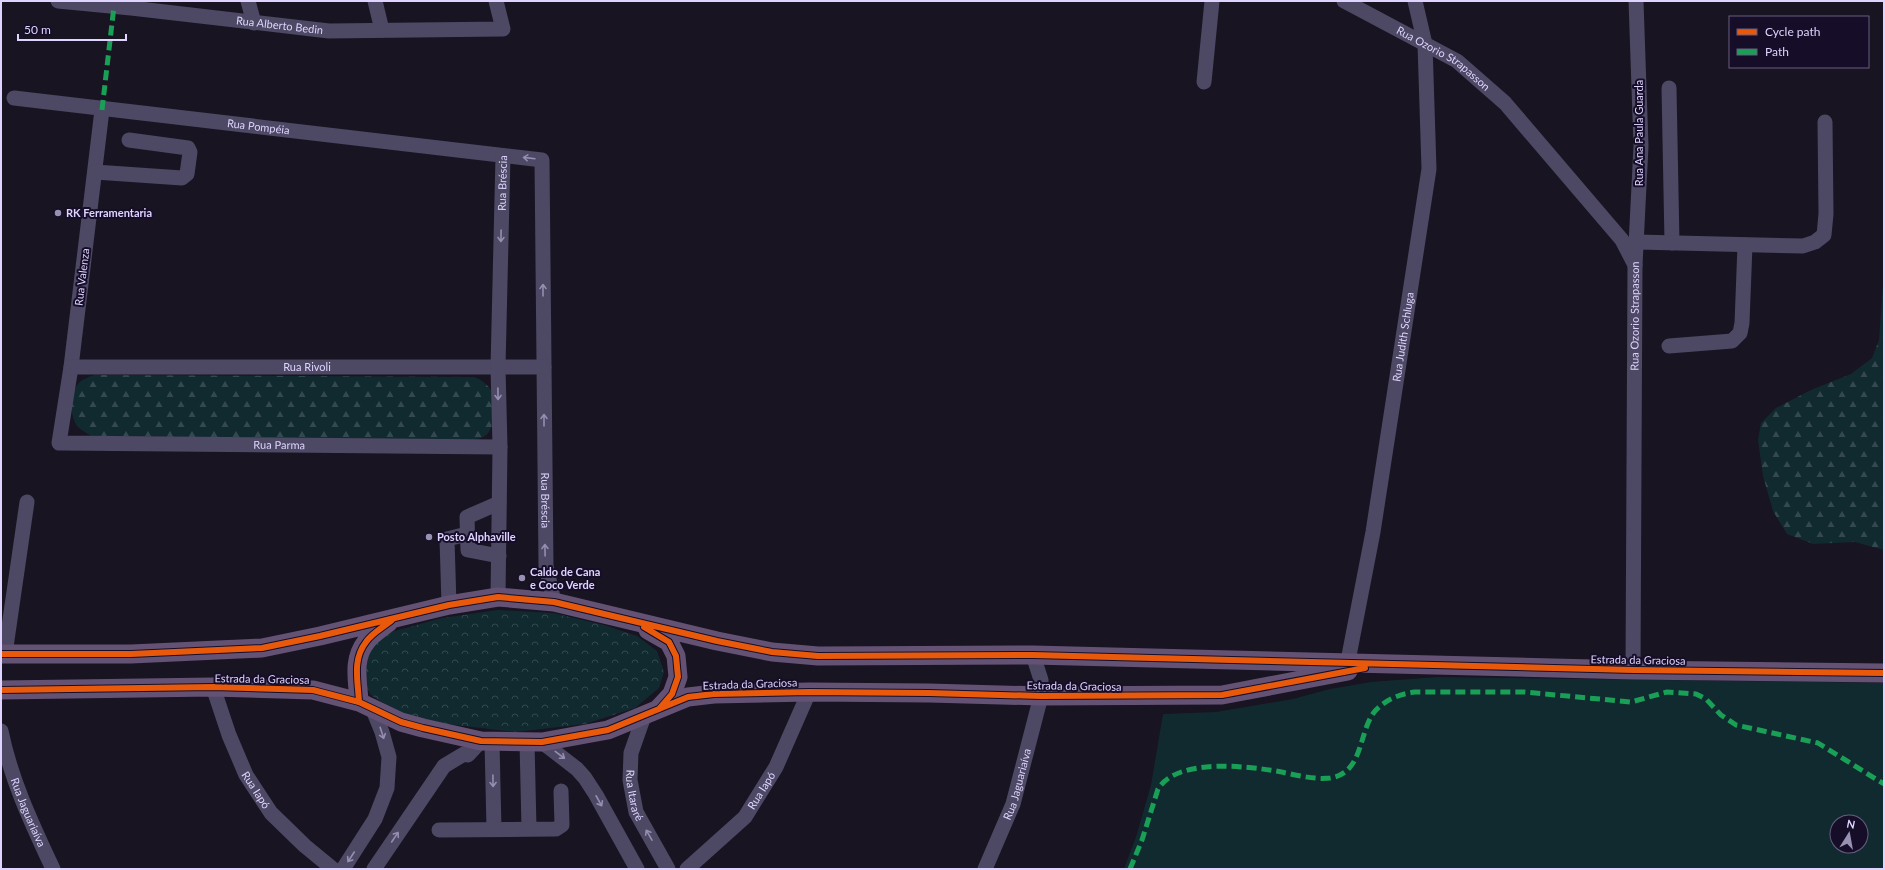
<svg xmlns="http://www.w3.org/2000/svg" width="1885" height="870" font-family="Lato,sans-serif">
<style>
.grass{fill:#112a30;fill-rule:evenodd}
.forest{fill:url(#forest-firs)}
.park{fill:url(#park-crowns)}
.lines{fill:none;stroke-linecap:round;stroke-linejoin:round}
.minor{stroke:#4d4863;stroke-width:15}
.major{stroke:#635274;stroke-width:19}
.quiet{stroke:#1a9f57;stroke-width:5;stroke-dasharray:10 5;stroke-linecap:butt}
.cycleway-casing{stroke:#160e28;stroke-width:8}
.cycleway{stroke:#e8590c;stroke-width:6}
.oneway{stroke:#968eb1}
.poi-dot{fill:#9991b2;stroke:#160e28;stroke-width:1.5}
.labels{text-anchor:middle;stroke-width:4;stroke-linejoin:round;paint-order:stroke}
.street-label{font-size:11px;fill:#dfd4ff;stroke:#160e28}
.poi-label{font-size:11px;font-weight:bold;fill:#dfd4ff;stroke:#160e28;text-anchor:start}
</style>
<defs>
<pattern id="forest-firs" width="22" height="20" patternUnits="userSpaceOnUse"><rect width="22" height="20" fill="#112a30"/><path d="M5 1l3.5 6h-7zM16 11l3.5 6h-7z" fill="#33484f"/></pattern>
<pattern id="park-crowns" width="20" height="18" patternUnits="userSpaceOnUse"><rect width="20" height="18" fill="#112a30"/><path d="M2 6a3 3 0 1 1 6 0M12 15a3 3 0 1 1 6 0" fill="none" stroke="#33484f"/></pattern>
</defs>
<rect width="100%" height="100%" fill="#181422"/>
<path class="grass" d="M1437,677L1884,683V869H1124L1136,837L1151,785L1163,714L1216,712L1293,699L1330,689L1371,682ZM1837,822H1861V846H1837Z"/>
<path class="forest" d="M1884,270V550L1855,542L1813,544L1787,534L1773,511L1763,476L1758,440L1761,423L1776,408L1811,390L1851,374L1872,358L1879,340Z
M94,375L474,377C481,379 490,387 493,393C497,404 495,429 485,436C482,438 477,439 473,440L91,436C87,433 81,430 78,427C69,417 70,394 78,384C82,379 89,377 94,375Z"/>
<path class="park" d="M498,610L553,613L604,625L637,636L657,651L664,672L659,688L635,708L585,724L515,732L440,723L397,712L371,695L361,677L365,652L391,632L442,618Z"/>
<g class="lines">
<g class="minor">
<path id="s1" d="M58,1L131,8L329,31L503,29L496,1"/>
<path d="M248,1L254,23"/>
<path d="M375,1L382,30"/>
<path id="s2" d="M1344,1L1457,61L1505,103L1622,240L1635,265"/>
<path d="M1204,82L1212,1"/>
<path d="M1669,88L1672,243"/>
<path id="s3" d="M14,98L542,160L546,566L554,602"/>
<path id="s4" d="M102,110L71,367L59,443L500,447"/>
<path d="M95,172L182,178L187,174L190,152L188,148L129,140"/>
<path d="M1637,242L1803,246L1815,242L1824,235L1826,214L1825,122"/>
<path d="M1669,346L1732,341L1740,333L1742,323L1745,245"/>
<path id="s5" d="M71,367H544"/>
<path d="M499,556L468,550L467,517L499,503"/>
<path id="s6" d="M498,597L500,447L498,367L503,156"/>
<path d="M449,605L447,539L467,534"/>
<path d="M5,654L27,502"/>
<path id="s7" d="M1633,670L1635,265L1641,146L1636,1"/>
<path id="s8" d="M1346,671L1373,532L1429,169L1425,44L1415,1"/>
<path id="s9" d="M213,687L229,735L246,775L271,813L305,846L333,869"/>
<path id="s10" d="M644,716L631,753L630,780L636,812L668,869"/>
<path id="s11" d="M1,731C11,780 32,824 53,869"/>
<path d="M492,742L494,829"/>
<path d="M527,742L529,828"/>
<path d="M542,742L577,769L585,778L596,795L637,869"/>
<path d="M439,830L556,829L562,825L561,791"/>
<path d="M343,869L375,819L387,788L389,757L382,732L373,710"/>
<path d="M374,869L444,766L464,754L468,755L481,741"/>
<path id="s12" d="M687,869L745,817L776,767L809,692"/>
<path id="s13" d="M985,869L1013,804L1041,696V680L1033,655"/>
</g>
<path class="major" d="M648,630L669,642L676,656L678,677L672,694L658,709
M1,654H131L262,648L320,636L449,605L498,597L554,602L717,641L772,652L818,656L1033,655L1633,670L1884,673
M1,690L213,687L313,690L359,702L401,722L423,728L481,741L542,742L608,730L688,697L714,694L809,692L929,693L1041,696L1222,695L1348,671
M359,702C358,681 352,660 366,642C371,634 382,628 389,622"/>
<path class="quiet" d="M102,110L114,6
M1130,869L1142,840L1158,789C1177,758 1245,766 1276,771C1293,774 1312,780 1330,778C1364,773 1358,732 1375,711C1386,699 1400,694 1415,692H1524L1631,702L1667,692L1696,694L1706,699L1721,715L1736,725L1818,743L1884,784"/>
<defs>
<path id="cycleway" d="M644,627L669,642L676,656L678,677L672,694L659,709
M1,654H131L262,648L320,636L449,605L498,597L554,602L717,641L772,652L818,656L1033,655L1633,670L1884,673
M1,690L213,687L313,690L359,702L401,722L423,728L481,741L542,742L608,730L688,697L714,694L809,692L929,693L1041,696L1222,695L1365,668
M359,702C358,681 352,660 366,642C372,633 384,627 392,620"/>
</defs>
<use href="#cycleway" class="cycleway-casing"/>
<use href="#cycleway" class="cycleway"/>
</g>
<defs><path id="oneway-shaft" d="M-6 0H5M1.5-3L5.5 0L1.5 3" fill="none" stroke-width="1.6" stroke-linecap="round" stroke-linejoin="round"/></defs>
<g class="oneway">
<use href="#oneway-shaft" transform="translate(529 158) rotate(-173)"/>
<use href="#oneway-shaft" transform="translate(501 236) rotate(91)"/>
<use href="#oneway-shaft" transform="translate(543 290) rotate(-90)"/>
<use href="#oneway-shaft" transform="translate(498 394) rotate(89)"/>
<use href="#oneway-shaft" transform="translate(544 420) rotate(-90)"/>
<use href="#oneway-shaft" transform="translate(545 550) rotate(-91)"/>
<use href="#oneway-shaft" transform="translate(382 733) rotate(72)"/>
<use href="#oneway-shaft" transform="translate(560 755) rotate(37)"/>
<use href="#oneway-shaft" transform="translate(493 781) rotate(89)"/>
<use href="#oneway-shaft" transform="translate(599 801) rotate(61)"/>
<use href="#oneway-shaft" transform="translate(649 835) rotate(-120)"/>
<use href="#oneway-shaft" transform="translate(395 837) rotate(-56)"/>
<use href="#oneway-shaft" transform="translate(351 857) rotate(123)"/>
</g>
<g class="poi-dot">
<circle cx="58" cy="213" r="4"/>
<circle cx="429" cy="537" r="4"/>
<circle cx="522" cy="578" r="4"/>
</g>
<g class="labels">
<g class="street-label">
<text dy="4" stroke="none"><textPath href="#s1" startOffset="223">Rua Alberto Bedin</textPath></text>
<text dy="4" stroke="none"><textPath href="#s2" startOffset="115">Rua Ozorio Strapasson</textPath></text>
<text dy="4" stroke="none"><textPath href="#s3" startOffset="246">Rua Pompéia</textPath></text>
<text transform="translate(1639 133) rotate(-90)" y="4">Rua Ana Paula Guarda</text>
<text dy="4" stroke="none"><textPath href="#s6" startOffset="414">Rua Bréscia</textPath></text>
<text transform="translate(82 277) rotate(-83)" y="4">Rua Valenza</text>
<text dy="4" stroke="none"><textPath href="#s7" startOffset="354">Rua Ozorio Strapasson</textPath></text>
<text dy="4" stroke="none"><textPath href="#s8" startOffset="339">Rua Judith Schluga</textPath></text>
<text dy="4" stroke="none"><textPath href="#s5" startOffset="236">Rua Rivoli</textPath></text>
<text dy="4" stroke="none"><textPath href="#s4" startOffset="556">Rua Parma</textPath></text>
<text dy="4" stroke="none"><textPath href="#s3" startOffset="872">Rua Bréscia</textPath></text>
<text transform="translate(1638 660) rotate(1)" y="4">Estrada da Graciosa</text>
<text transform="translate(262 679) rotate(1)" y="4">Estrada da Graciosa</text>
<text transform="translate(750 684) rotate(-2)" y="4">Estrada da Graciosa</text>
<text transform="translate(1074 686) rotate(1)" y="4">Estrada da Graciosa</text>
<text dy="4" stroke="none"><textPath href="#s13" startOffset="91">Rua Jaguariaíva</textPath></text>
<text dy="4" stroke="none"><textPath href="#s9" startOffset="112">Rua Iapó</textPath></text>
<text dy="4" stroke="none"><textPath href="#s12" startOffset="109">Rua Iapó</textPath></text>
<text dy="4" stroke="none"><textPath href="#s10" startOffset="82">Rua Itararé</textPath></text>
<text dy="4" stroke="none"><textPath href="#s11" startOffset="86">Rua Jaguariaíva</textPath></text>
</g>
<g class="poi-label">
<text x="66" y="217">RK Ferramentaria</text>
<text x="437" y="541">Posto Alphaville</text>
<text x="530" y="576">Caldo de Cana<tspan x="530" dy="13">e Coco Verde</tspan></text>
</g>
</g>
<rect width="1885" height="870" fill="none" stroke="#dfd4ff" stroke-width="4"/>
<rect x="1729" y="16" width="140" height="52" fill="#160e28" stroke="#665d7e"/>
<rect x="1737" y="29" width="20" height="6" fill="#e8590c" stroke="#665d7e"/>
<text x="1765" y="36" font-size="12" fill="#dfd4ff">Cycle path</text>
<rect x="1737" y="49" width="20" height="6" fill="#1a9f57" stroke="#665d7e"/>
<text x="1765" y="56" font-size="12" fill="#dfd4ff">Path</text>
<g transform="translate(1849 834) rotate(11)"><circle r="19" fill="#160e28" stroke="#665d7e"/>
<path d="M0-3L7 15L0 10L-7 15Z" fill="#9991b2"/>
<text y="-6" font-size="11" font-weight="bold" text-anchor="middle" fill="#dfd4ff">N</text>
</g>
<path d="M18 34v6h108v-6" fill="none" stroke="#dfd4ff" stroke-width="2"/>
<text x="24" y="34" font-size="12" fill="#dfd4ff" stroke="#160e28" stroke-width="3" paint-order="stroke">50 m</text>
</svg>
